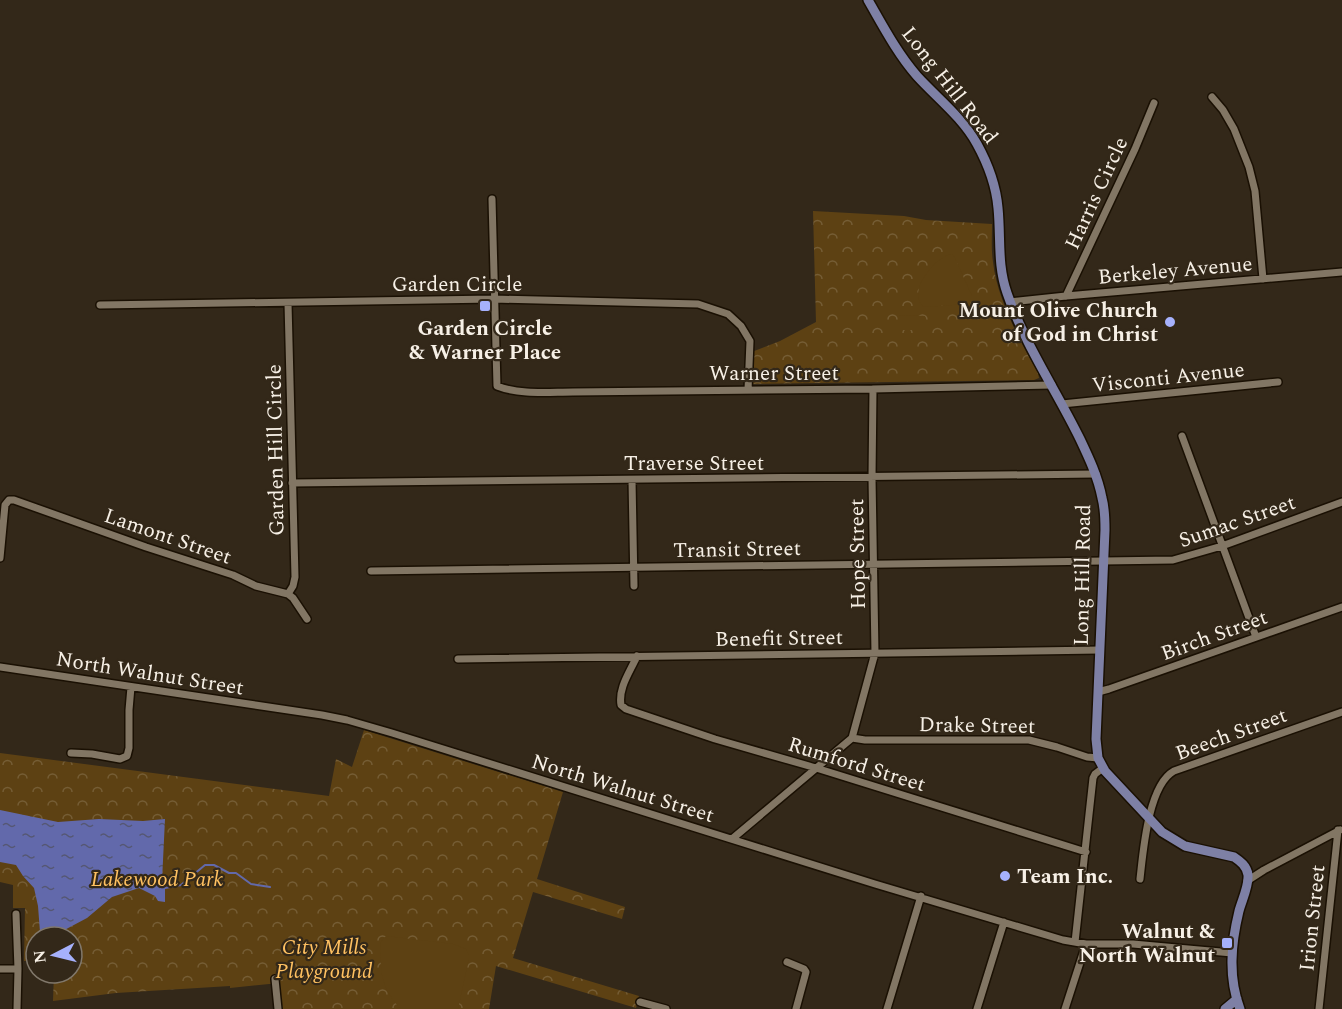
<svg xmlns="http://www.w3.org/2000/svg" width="1342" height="1009" font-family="Spectral,serif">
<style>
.park{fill:url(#park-crowns)}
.pitch{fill:#5d4113}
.water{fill:url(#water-ripples)}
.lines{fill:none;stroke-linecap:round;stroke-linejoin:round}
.stream{stroke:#6269ab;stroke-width:2}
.minor-casing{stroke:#1a1003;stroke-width:10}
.major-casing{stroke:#1a1003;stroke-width:12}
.minor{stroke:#827664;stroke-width:7}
.major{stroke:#7e80a5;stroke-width:9}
.poi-dot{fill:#a6b1fc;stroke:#332819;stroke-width:2}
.labels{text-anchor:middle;stroke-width:4.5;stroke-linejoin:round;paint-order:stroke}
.street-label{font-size:21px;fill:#f7f0e6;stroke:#332819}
.poi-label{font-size:21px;font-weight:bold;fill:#f7f0e6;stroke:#332819;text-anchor:end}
.park-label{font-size:21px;font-style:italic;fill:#ffc161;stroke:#332819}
</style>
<defs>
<pattern id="park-crowns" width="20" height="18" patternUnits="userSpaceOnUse" patternTransform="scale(1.5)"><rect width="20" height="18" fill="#5d4113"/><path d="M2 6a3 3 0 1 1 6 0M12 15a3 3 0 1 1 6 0" fill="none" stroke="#755d35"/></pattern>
<pattern id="water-ripples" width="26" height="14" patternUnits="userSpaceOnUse" patternTransform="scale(1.5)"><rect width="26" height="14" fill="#6269ab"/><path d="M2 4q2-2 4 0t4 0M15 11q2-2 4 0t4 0" fill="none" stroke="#555773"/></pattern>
</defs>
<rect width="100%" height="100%" fill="#332819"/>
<path class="park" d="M813,211L904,216L926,220L992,224C992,237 991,249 993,262C997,299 1020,341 1038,373L1039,378L1034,380L749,384V353L780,341L816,322Z
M364,730L563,792L537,879L625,907L622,919L533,892L513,958L639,996L636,1008L496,966L489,1009H282L279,984H269L230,988V986L116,993L53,1001L54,973H72V937H36V961H24L25,908H13V885L0,882V753L329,796L336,759L352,767Z"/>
<path class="pitch" d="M951,254L953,255L955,258L972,296V302L967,304L924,307C906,293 934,258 951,254Z
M899,315L925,316V330H899Z
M386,936L453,944L466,949L469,955V958L458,1009H401C380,987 380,971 381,942L383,939Z"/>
<path class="water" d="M0,810L58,822L99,819L143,821L165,819L162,881L165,883V902L158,901L155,896L139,888L112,897L87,918L55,935L40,932L38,906L34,888L23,876L16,865L0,862Z"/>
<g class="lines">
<path class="stream" d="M163,887L165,888L181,885L205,865H214L229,873H236L251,884L270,887"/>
<defs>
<path id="minor" d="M1212,97L1223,110L1234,129L1249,167L1255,191L1263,279
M492,199L497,386C520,395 548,392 573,392L873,389L1052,385
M1066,296L1135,149L1154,103
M1010,302L1066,296L1342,272
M288,303L295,577L293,586L288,594
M100,305L494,299L698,304L728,314L741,326L750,341L748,390
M1062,404L1278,382
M1182,436L1256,637
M632,480L634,586
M292,483L1096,474
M0,558L5,505L9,500H14L146,547L233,575L256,586L288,594L293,598L307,619
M371,571L1173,560L1222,546L1342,502
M637,656C630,672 618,688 621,705L626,709L715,739L816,768L1086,852
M458,659L1100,650
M0,667L322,715L347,720L392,733L875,884L1063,940L1086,944H1133L1232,953
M1098,692L1109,689L1342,607
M852,738L865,740H1029L1057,747L1087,757L1098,758
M71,753L92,754L120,759L127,756L129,748V710L131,687
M732,839L852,738L875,653L872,478L873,389
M1140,879C1143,853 1148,785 1174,771L1342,712
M1247,881L1264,870L1340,830
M16,914L18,969L17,1009
M1075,942L1093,778L1095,774L1103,768
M787,962L804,969L806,972L796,1009
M0,969H18
M275,979L278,1009
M640,1002L666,1009
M887,1009L921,896
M977,1009L1004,922
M1065,1009L1086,944
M1319,1009L1338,830"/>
<path id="major" d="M868,0C883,26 897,53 917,76C937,98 962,117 977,144C988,164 996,185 998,208C1001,238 997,264 1007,293C1025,345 1056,390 1080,439C1089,458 1098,477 1102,498C1105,509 1105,519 1105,530L1096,739L1098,758L1105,771L1162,832L1185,846L1234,857C1240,861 1247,866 1248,875C1249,886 1242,900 1239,911C1231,944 1228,977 1240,1009
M1225,1009L1237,999"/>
</defs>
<use href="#minor" class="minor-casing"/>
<use href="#major" class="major-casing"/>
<use href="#minor" class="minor"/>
<use href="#major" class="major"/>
</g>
<g class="poi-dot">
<rect x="479" y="300" width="12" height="12" rx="3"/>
<circle cx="1170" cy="322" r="6"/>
<circle cx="1005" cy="876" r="6"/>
<rect x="1221" y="937" width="12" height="12" rx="3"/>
</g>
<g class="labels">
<g class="street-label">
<text transform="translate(950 85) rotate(52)" y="7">Long Hill Road</text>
<text transform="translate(1096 193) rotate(-65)" y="7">Harris Circle</text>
<text transform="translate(1175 270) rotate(-5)" y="7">Berkeley Avenue</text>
<text x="457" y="291">Garden Circle</text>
<text x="774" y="380">Warner Street</text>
<text transform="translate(1168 377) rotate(-6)" y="7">Visconti Avenue</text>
<text transform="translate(275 450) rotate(-91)" y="7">Garden Hill Circle</text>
<text x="694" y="470">Traverse Street</text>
<text transform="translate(1237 521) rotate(-19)" y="7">Sumac Street</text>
<text transform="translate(168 536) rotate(19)" y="7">Lamont Street</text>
<text transform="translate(737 549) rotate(-1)" y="7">Transit Street</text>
<text transform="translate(857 554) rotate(-91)" y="7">Hope Street</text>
<text transform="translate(1082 575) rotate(-89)" y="7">Long Hill Road</text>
<text transform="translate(1214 635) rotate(-20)" y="7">Birch Street</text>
<text transform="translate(779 638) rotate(-1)" y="7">Benefit Street</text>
<text transform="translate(150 673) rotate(9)" y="7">North Walnut Street</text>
<text transform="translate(977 725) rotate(1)" y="7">Drake Street</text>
<text transform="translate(1231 734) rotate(-20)" y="7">Beech Street</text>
<text transform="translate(857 764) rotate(17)" y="7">Rumford Street</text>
<text transform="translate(623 788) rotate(17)" y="7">North Walnut Street</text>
<text transform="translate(1312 918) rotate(-84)" y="7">Irion Street</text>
</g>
<g class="poi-label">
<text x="1158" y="317">Mount Olive Church<tspan x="1158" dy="24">of God in Christ</tspan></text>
<text x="485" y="335" text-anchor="middle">Garden Circle<tspan x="485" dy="24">&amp; Warner Place</tspan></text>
<text x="1017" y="883" text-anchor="start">Team Inc.</text>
<text x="1215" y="938">Walnut &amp;<tspan x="1215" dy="24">North Walnut</tspan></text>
</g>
<g class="park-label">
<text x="157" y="886">Lakewood Park</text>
<text x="324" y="954">City Mills<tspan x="324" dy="24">Playground</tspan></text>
</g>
</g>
<g transform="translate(54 955) rotate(263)"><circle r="28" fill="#332819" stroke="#81786b" stroke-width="1.5"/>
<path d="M0-4.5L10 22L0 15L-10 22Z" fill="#a6b1fc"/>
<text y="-9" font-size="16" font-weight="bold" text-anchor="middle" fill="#f7f0e6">N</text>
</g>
</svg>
